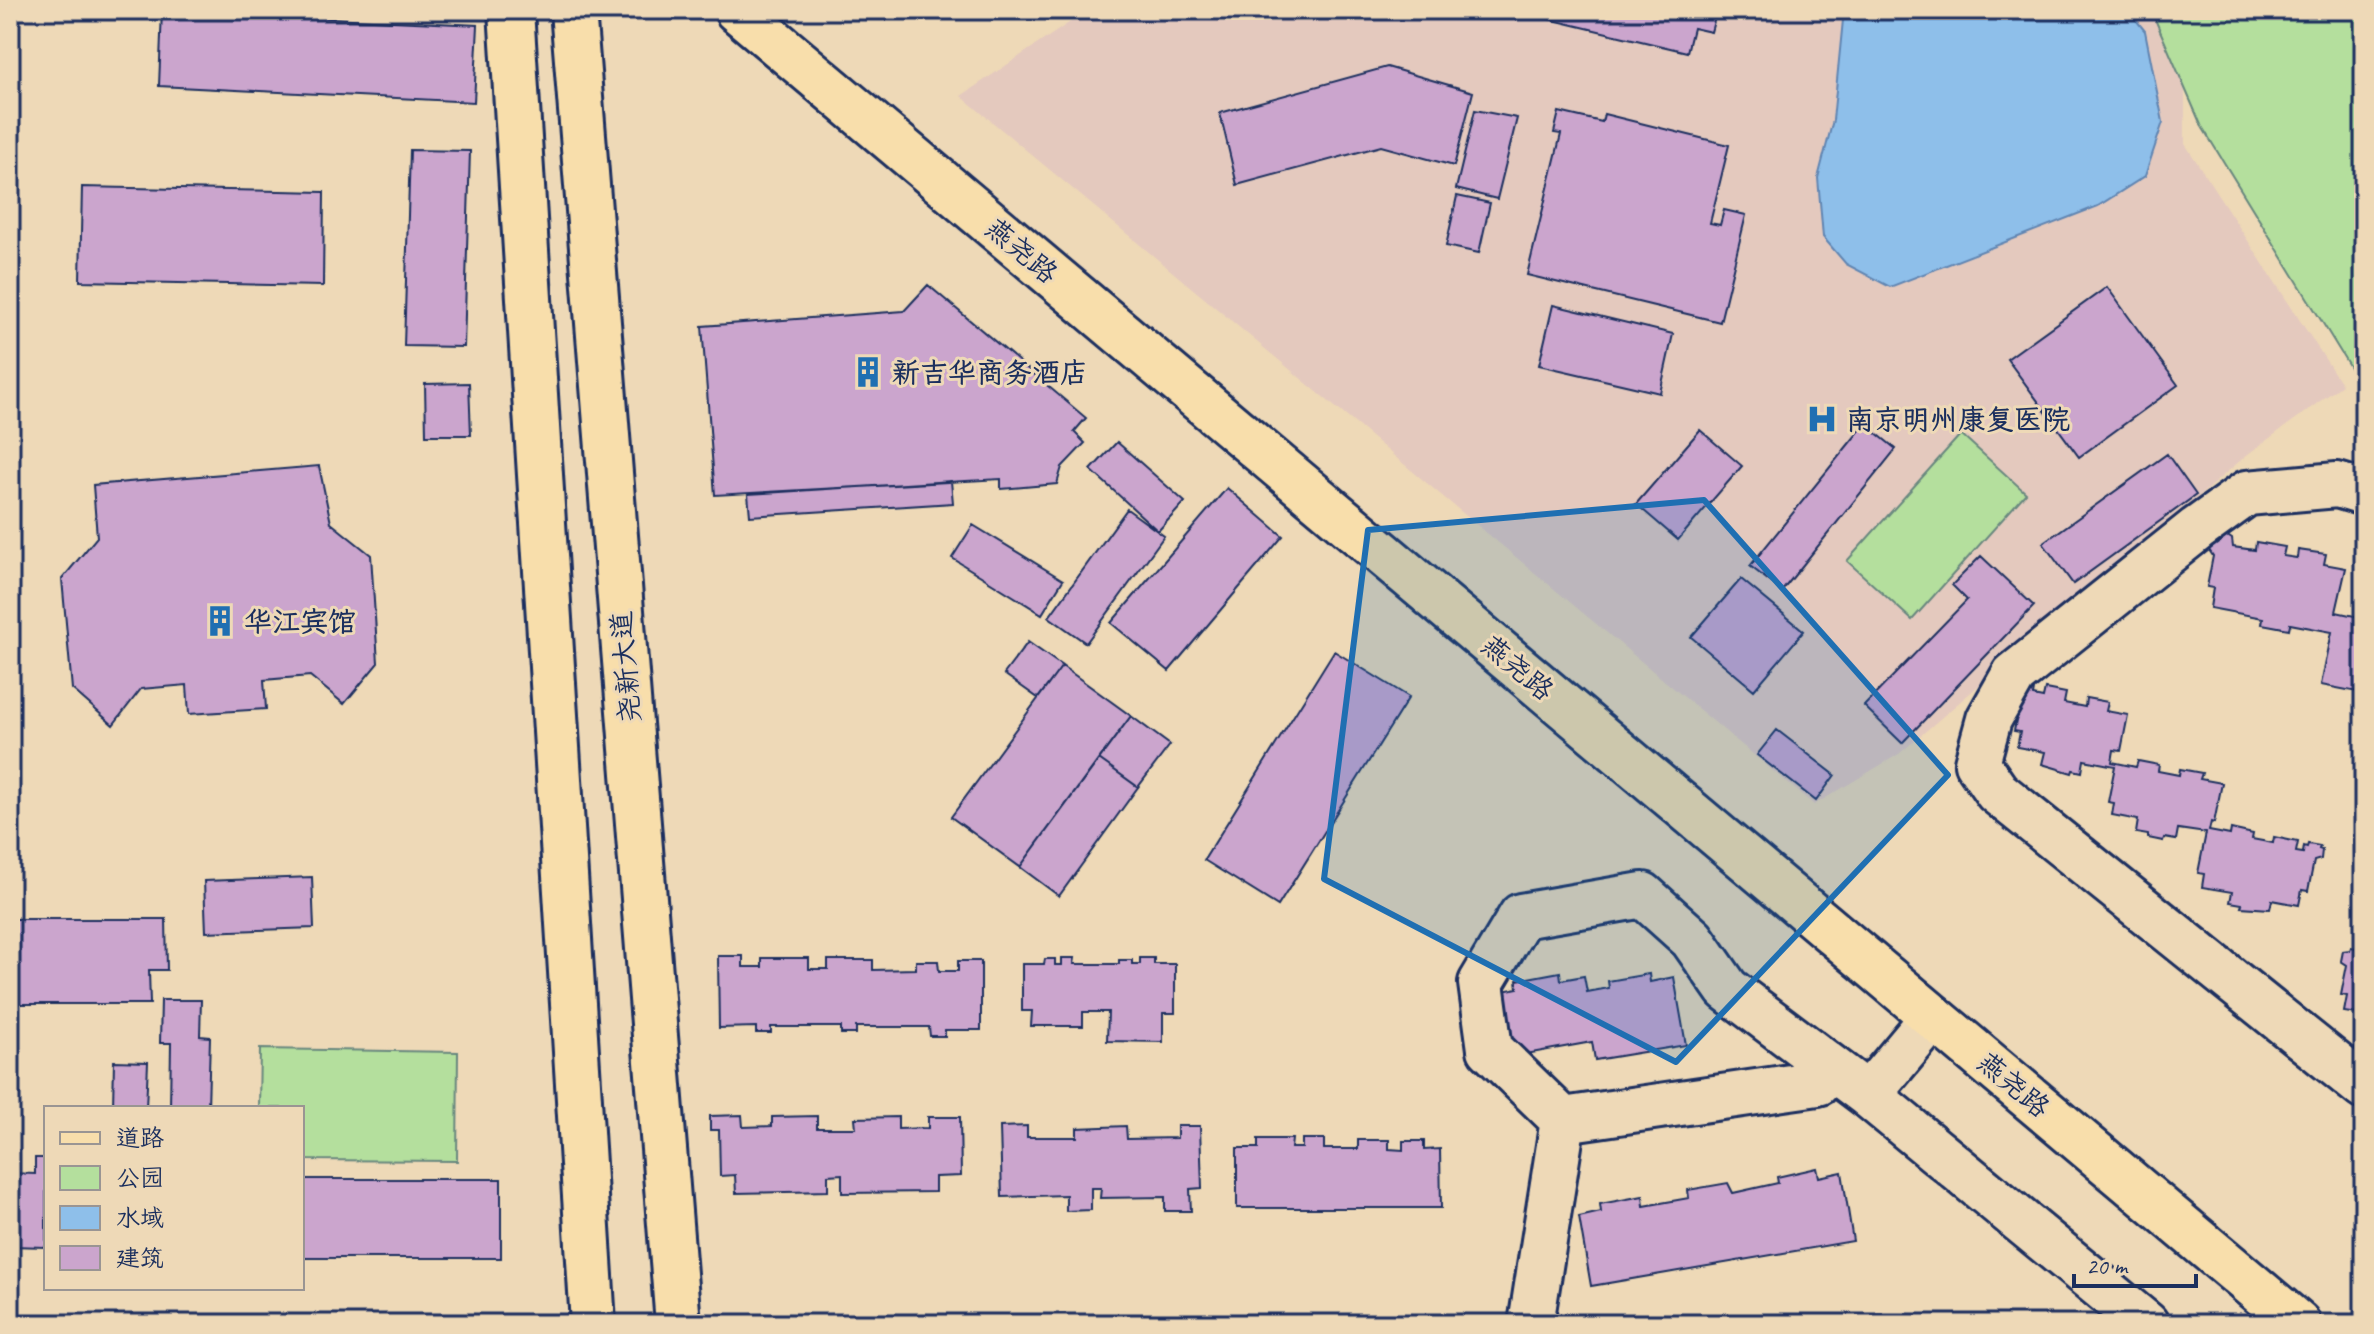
<svg xmlns="http://www.w3.org/2000/svg" width="2374" height="1334" font-family="Caveat,'LXGW WenKai TC',sans-serif">
<style>
.built{fill:#e4c9be}
.green{fill:#b4df9d;stroke:#68877e;stroke-width:2}
.water{fill:#8ebfea;stroke:#6085b2;stroke-width:2}
.building{fill:#cba5cd;stroke:#1b2f5e;stroke-width:2}
.lines{fill:none;stroke-linecap:round;stroke-linejoin:round}
.minor-casing{stroke:#1b2f5e;stroke-width:50}
.major-casing{stroke:#1b2f5e;stroke-width:50}
.minor{stroke:#eed9b7;stroke-width:44}
.major{stroke:#f8deab;stroke-width:44}
.marked{fill:#1f6fb2;fill-opacity:0.2;stroke:#1f6fb2;stroke-width:6;stroke-linejoin:round}
.labels{text-anchor:middle;stroke-width:6;stroke-linejoin:round;paint-order:stroke}
.street-label{font-size:28px;fill:#1b2f5e;stroke:#eed9b7}
.poi-label{font-size:28px;font-weight:bold;fill:#1b2f5e;stroke:#eed9b7;text-anchor:start}
</style>
<rect width="100%" height="100%" fill="#eed9b7"/>
<filter id="ink" filterUnits="userSpaceOnUse"><feTurbulence type="fractalNoise" baseFrequency=".0125" numOctaves="2"/><feDisplacementMap in="SourceGraphic" scale="16" xChannelSelector="R" yChannelSelector="G"/><feConvolveMatrix kernelMatrix="1 2 1 2 8 2 1 2 1" color-interpolation-filters="sRGB"/></filter>
<g filter="url(#ink)">
<path class="built" d="M1088,10H2161L2185,64V144L2342,385L2248,454L1899,754L1814,805L961,96Z"/>
<path class="green" d="M2151,10H2364V390L2201,125Z
M1961,434L2026,493L1912,620L1847,561Z
M260,1049L458,1052L457,1161L302,1160V1108H259Z"/>
<path class="water" d="M1844,10H2128L2145,31L2163,122L2145,176L2098,206L1890,287L1846,264L1823,237L1818,178L1833,120Z"/>
<path class="building" d="M162,10L478,25L474,102L159,86Z
M1511,10H1717L1711,32L1693,28L1687,52Z
M1387,67L1473,92L1454,166L1381,146L1237,185L1220,113Z
M1475,110L1517,118L1497,199L1456,189Z
M1559,112L1602,122L1604,114L1729,145L1710,223L1720,225L1724,210L1746,215L1720,322L1527,275L1561,134L1554,133Z
M410,150L470,151L464,347L404,346Z
M82,187L324,192L323,286L80,281Z
M1457,196L1490,203L1479,253L1446,246Z
M928,285L1086,418L1074,432L1085,443L1062,467L1057,484L1001,489V479L715,495L702,326L904,311Z
M2107,287L2178,385L2079,457L2007,359Z
M1553,305L1673,334L1660,393L1539,365Z
M469,383L471,435H426L425,384Z
M1865,424L1896,449L1782,591L1750,566Z
M1700,430L1742,466L1678,540L1636,504Z
M1117,442L1185,502L1158,531L1091,470Z
M2167,454L2196,495L2073,584L2043,543Z
M319,466L331,523L371,555L378,663L344,704L310,676L264,680L266,709L189,714L187,685L141,689L113,725L72,689L62,579L97,537L93,485Z
M951,481L953,503L750,516L748,494Z
M1227,488L1283,536L1169,671L1111,623Z
M1127,509L1164,536L1086,643L1049,617Z
M973,525L1063,580L1042,614L952,558Z
M2226,535L2232,539L2233,547L2255,550L2256,542L2285,547L2283,556L2297,558L2298,550L2326,554L2324,564L2346,568L2336,612L2364,618V701L2362,700L2363,693L2321,685L2332,632L2290,624L2289,629L2262,624L2263,618L2210,608L2213,588L2207,587L2213,556L2209,550V543Z
M1981,556L2034,606L1902,743L1864,706L1967,600L1952,585Z
M1741,579L1804,631L1754,690L1691,637Z
M1028,642L1062,666L1038,698L1004,674Z
M1334,651L1409,697L1278,906L1204,860Z
M1062,666L1131,716L1020,867L951,817Z
M2032,686V689L2034,690L2033,696L2043,698L2045,689L2066,693L2064,703L2085,707L2086,698L2108,702L2106,711L2128,715L2121,751L2114,750L2112,762L2136,767L2138,761L2159,765L2158,771L2179,775L2180,769L2202,773L2200,779L2222,783L2214,823L2211,822L2209,831L2230,835L2231,829L2253,834L2252,839L2273,843L2274,837L2298,842L2296,852L2303,853L2304,846L2307,847L2308,844L2320,846L2319,849L2322,850L2321,859L2314,861L2308,891L2302,890L2299,905L2272,900L2270,909L2241,907L2242,904L2230,902L2232,892L2202,887L2204,874L2198,873L2206,833L2178,829L2176,840L2164,838L2163,841L2148,838V835L2136,833L2138,820L2112,815L2114,803L2108,802L2115,766L2084,760L2082,772L2073,770L2072,773L2042,764L2045,752L2017,747L2020,732L2014,731L2020,701Z
M1131,716L1170,745L1138,787L1099,759Z
M1777,730L1835,775L1816,801L1757,755Z
M1099,759L1138,787L1059,896L1020,867Z
M312,877L314,928L206,932L204,881Z
M10,919H166L167,970H149L150,1004H10Z
M2351,947L2356,948V950L2359,951V954L2361,955L2360,961L2364,962V1015L2344,1012L2347,996L2341,995L2347,965L2341,961L2343,951L2350,950Z
M718,956H743V967H762V958H809V969H828V960H873V970L916,969V961H938L939,971H958V961H981V1030H945V1036H930L929,1027H856V1034H841V1027H771V1033H756V1027L719,1028Z
M1062,958H1075L1074,964H1119V960H1132V964H1140V958H1154V964H1175V1013H1163V1042L1107,1041L1108,1012H1083V1026H1031L1032,1011H1022V964H1044L1045,959H1055V965H1062Z
M1560,972L1561,980L1584,976L1587,992L1609,988L1608,981L1649,974L1650,982L1674,977L1686,1045L1595,1060L1592,1042L1504,1058L1492,993L1518,988L1517,980Z
M161,1000H201L200,1036L210,1037L208,1108H170L171,1043H160Z
M114,1061L148,1062L146,1108H113Z
M742,1115L743,1127L772,1126V1117L817,1116V1128H856L855,1118L898,1117V1129L928,1128V1117H960L961,1176L935,1177V1192L842,1193V1174L828,1175V1191L736,1193L735,1175L720,1176L719,1130H710V1116Z
M1027,1126V1137H1077V1128L1126,1126L1127,1139L1177,1138V1126H1200L1202,1188L1190,1189L1191,1211H1165V1197L1100,1198L1101,1188H1091V1210L1066,1211V1195L1002,1197L1000,1127Z
M1258,1139H1292L1291,1148H1302V1139H1324V1149H1358V1140H1389V1149L1403,1150V1141H1424V1150L1440,1149L1441,1208H1237V1148H1258Z
M35,1158H46V1247L10,1246V1173L35,1174Z
M1817,1168L1819,1177L1842,1172L1853,1241L1591,1286L1579,1217L1601,1212L1600,1204L1643,1196L1644,1206L1689,1198L1688,1190L1728,1183L1733,1193L1778,1183L1777,1177Z
M302,1179H501V1258H302Z"/>
<g class="lines">
<defs>
<path id="minor" d="M2364,493L2337,485L2247,493L2197,529L2014,675L1989,719L1977,763L1997,792L2364,1087
M1933,1017L1868,1095L2146,1324
M1563,1120L1490,1049L1481,983L1521,916L1643,895L1692,939L1727,989L1868,1095
M1531,1324L1563,1120L1818,1083L1827,1065"/>
<path id="major" d="M511,10L593,1324
M573,10L678,1324
M737,10L2298,1324"/>
</defs>
<use href="#minor" class="minor-casing"/>
<use href="#major" class="major-casing"/>
<use href="#minor" class="minor"/>
<use href="#major" class="major"/>
</g>
</g>
<path class="marked" d="M1704,500L1948,775L1676,1062L1324,879L1368,530Z"/>
<defs>
<symbol id="building-bare" viewBox="-9 -9 18 18"><path d="M-4-6H4V6H1V3H-1V6H-4ZM-2.5-4.3h1.7v1.8h-1.7ZM.8-4.3h1.7v1.8H.8ZM-2.5-1h1.7V.8h-1.7ZM.8-1h1.7V.8H.8Z" fill="#1f6fb2" stroke="#eed9b7" stroke-width="2.5" paint-order="stroke"/></symbol>
<symbol id="hospital-bare" viewBox="-9 -9 18 18"><path d="M-5-5h3v3.5h4V-5h3V5h-3V1.5h-4V5h-3Z" fill="#1f6fb2" stroke="#eed9b7" stroke-width="2.5" paint-order="stroke"/></symbol>
</defs>
<g fill-rule="evenodd">
<use href="#building-bare" x="846" y="350" width="44" height="44"/>
<use href="#hospital-bare" x="1800" y="397" width="44" height="44"/>
<use href="#building-bare" x="198" y="599" width="44" height="44"/>
</g>
<g class="labels">
<g class="street-label">
<text transform="translate(1022 250) rotate(40)" y="10">燕尧路</text>
<text transform="translate(625 667) rotate(-95)" y="10">尧新大道</text>
<text transform="translate(1518 667) rotate(40)" y="10">燕尧路</text>
<text transform="translate(2014 1084) rotate(40)" y="10">燕尧路</text>
</g>
<g class="poi-label">
<text x="892" y="382">新吉华商务酒店</text>
<text x="1846" y="429">南京明州康复医院</text>
<text x="244" y="631">华江宾馆</text>
</g>
</g>
<rect width="2374" height="1334" fill="none" stroke="#eed9b7" stroke-width="40"/>
<rect x="20" y="20" width="2334" height="1294" fill="none" stroke="#1b2f5e" stroke-width="3" filter="url(#ink)"/>
<rect x="44" y="1106" width="260" height="184" fill="#eed9b7" stroke="#9a9593" stroke-width="2"/>
<rect x="60" y="1132" width="40" height="12" fill="#f8deab" stroke="#9a9593" stroke-width="2"/>
<text x="116" y="1146" font-size="24" fill="#1b2f5e">道路</text>
<rect x="60" y="1166" width="40" height="24" fill="#b4df9d" stroke="#9a9593" stroke-width="2"/>
<text x="116" y="1186" font-size="24" fill="#1b2f5e">公园</text>
<rect x="60" y="1206" width="40" height="24" fill="#8ebfea" stroke="#9a9593" stroke-width="2"/>
<text x="116" y="1226" font-size="24" fill="#1b2f5e">水域</text>
<rect x="60" y="1246" width="40" height="24" fill="#cba5cd" stroke="#9a9593" stroke-width="2"/>
<text x="116" y="1266" font-size="24" fill="#1b2f5e">建筑</text>
<path d="M2074 1274v12h122v-12" fill="none" stroke="#1b2f5e" stroke-width="4"/>
<text x="2086" y="1274" font-size="24" fill="#1b2f5e" stroke="#eed9b7" stroke-width="6" paint-order="stroke">20 m</text>
</svg>
